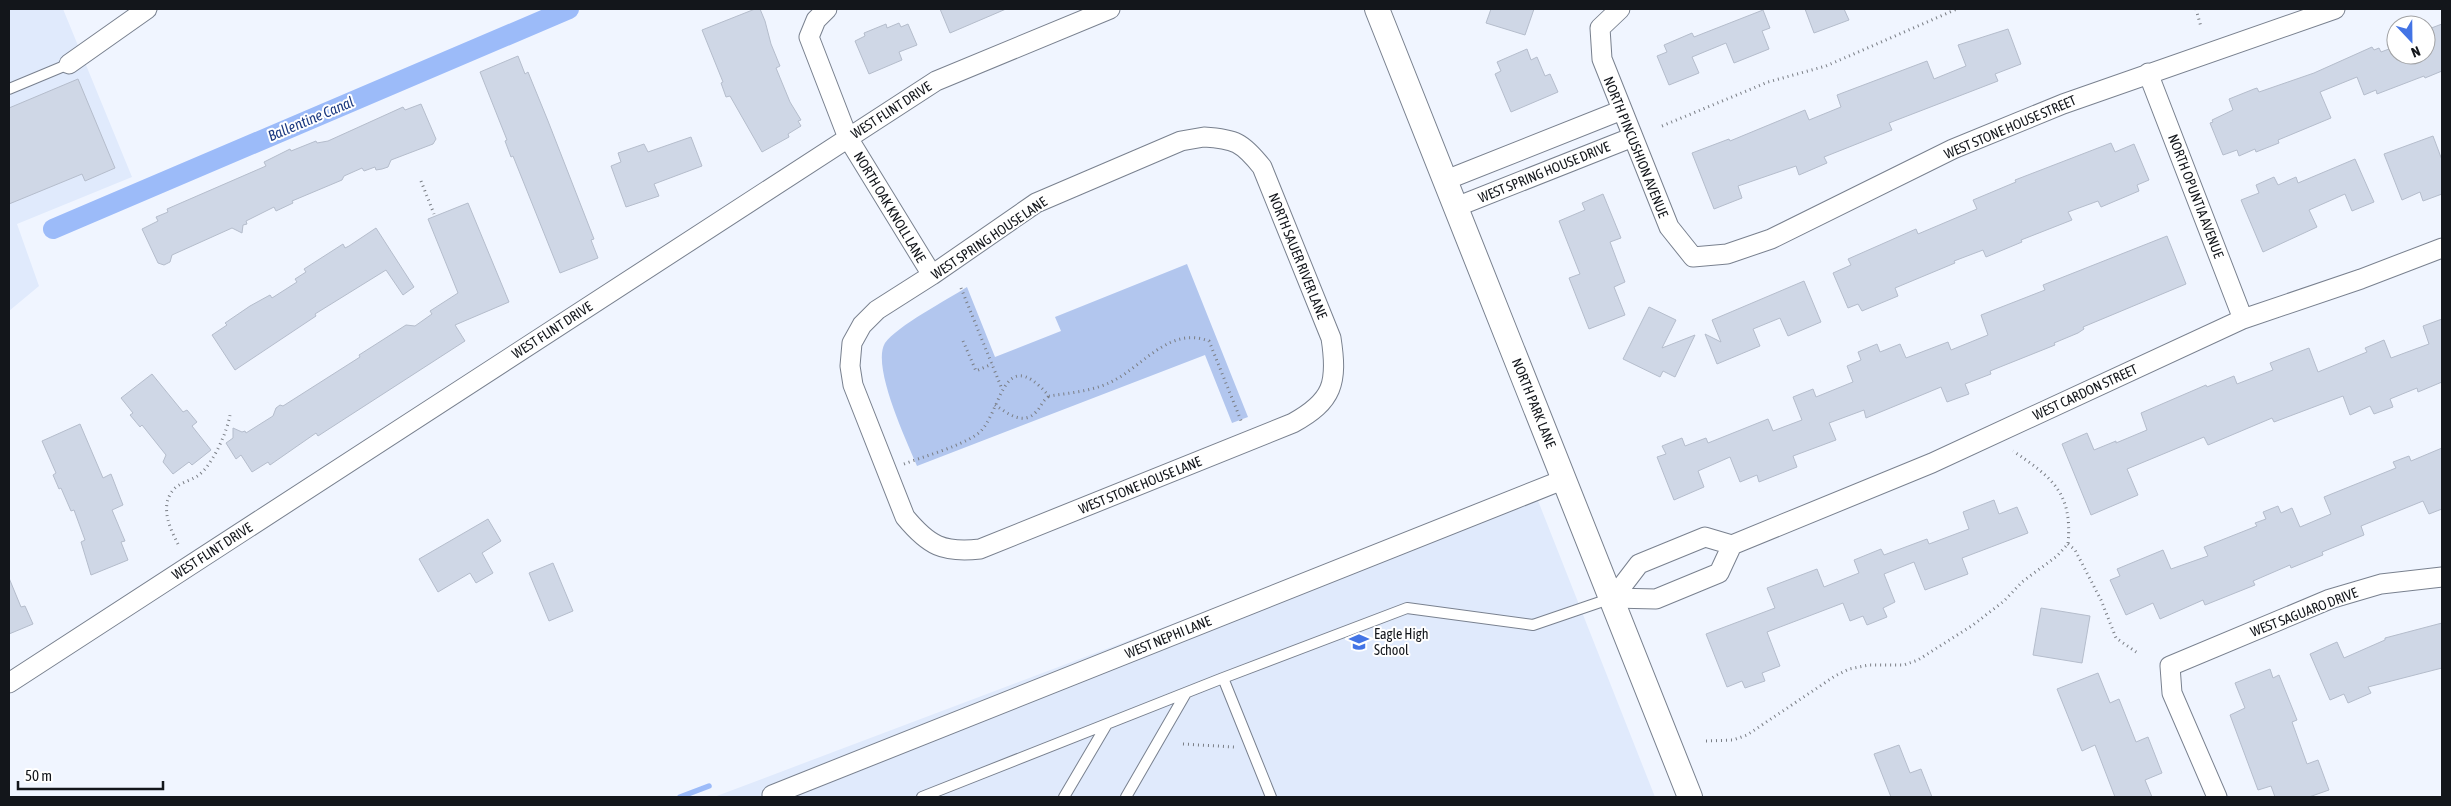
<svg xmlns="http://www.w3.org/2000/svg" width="2451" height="806" font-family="'Asap Condensed',sans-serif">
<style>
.built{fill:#e0eafc}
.green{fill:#b2c6ee}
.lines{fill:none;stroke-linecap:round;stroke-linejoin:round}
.stream{stroke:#9cbbf9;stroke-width:5.5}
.canal{stroke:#9cbbf9;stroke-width:20}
.building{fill:#cfd7e6;stroke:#b5bdcc}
.service-casing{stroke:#79818f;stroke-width:12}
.minor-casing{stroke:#79818f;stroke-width:21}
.tertiary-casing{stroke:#79818f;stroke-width:26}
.path{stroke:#7a7e85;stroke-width:3;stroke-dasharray:1 4;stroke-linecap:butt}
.service{stroke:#fff;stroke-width:10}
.minor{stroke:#fff;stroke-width:19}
.tertiary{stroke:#fff;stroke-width:24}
.labels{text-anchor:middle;stroke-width:4;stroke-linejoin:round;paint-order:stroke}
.street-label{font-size:14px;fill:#13161b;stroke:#fff}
.poi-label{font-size:14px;fill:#13161b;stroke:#fff;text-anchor:start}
.water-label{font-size:15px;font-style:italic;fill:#1c3a81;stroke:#fff}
</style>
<rect width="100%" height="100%" fill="#f0f5ff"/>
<path class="built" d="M9,9H63L132,177L17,224L39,286L9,311Z
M1533,488L1655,797H714Z"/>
<path class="green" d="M1187,264L1248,417L1232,423L1205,355L917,466C907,442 871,366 885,343C897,326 947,300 967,287L995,357L1061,331L1055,317Z"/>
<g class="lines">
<path class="stream" d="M680,797L709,786"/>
<path class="canal" d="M53,229L569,9"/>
</g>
<path class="building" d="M755,9H760L765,21L771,44L780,66L776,68L790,102L801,120L798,121L801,126L788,134L789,137L762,152L730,96L726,97L721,83L723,82L702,30Z
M940,9H1006L950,33Z
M1491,9H1534L1525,35L1486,23Z
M1805,9H1844L1849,20L1814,33Z
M1763,10L1770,28L1762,31L1769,49L1734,63L1726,43L1692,57L1699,73L1669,85L1657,56L1667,52L1664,45L1692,33L1694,37Z
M899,23L901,27L908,24L917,45L899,52L902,60L869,74L855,41L865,36L864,33L886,24L887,28Z
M2442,24V71L2425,78L2424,76L2377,94L2376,90L2364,95L2357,77L2320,92L2331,118L2278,140L2279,143L2256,152L2255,149L2239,156L2237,150L2223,155L2210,123L2213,122L2212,120L2233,110L2229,99L2254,89L2257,88L2259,92L2314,73L2372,47L2374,50L2379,48L2381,52L2389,49L2392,55H2426V30Z
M2008,29L2021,64L1995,74L1998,81L1889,123L1892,130L1824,157L1827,163L1799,175L1796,166L1738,186L1742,198L1714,209L1692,153L1729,139L1730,141L1805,110L1809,120L1841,107L1837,95L1927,61L1934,79L1966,66L1958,45Z
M1527,49L1531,60L1537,57L1545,76L1550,74L1558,92L1511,112L1495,74L1501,71L1497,62Z
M518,56L525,74L528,72L548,121L594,239L591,240L598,258L560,273L513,156L511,157L505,141L507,140L480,72Z
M78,79L115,168L85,181L82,174L9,204V108Z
M421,104L436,139L433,144L391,160L388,167L382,169L376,170L375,167L364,171L362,168L344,176L342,180L292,201L293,203L276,211L274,207L246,221L247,224L243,225L242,233L232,228L172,255L170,262L164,265L158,263L142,229L158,221L156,217L168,212L167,209L266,166L264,162L290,149L291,151L316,141L317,143L328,141L403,107L405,110Z
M2433,136L2442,160V194L2423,201L2420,192L2402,200L2384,154Z
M691,137L702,166L654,184L659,196L626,207L611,166L621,162L618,153L644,144L648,152Z
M2111,143L2115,152L2134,144L2149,180L2137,185L2139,191L2101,207L2098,201L2068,212L2072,220L2021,240L2022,242L1986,257L1983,250L1954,261L1955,263L1895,288L1898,296L1862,311L1858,304L1848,308L1833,273L1851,265L1848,259L1916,229L1918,234L1977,209L1973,200L2016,182L2015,180Z
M2355,159L2374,202L2352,211L2345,194L2309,210L2317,227L2263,252L2241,200L2259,193L2256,185L2274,177L2278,185L2296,177L2298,183Z
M1603,194L1621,238L1610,242L1625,282L1614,287L1625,315L1589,329L1569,278L1580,274L1559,221L1585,210L1582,203Z
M468,203L509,302L455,325L465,341L318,436L316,433L270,465L268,462L252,472L241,455L236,459L226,443L233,438V428L242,432L245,431L246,433L273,416L276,408L280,405L283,406L360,357L359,355L406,325L415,326L432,314L430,311L458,293L428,219Z
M376,228L414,287L403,295L386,270L315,314L316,316L235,370L212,335L227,325L225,323L250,306L270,295L272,298L297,282L295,279L306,272L304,269L343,244L345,248L349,246Z
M2167,236L2186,284L2083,327L2084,329L2078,333L2054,343L2055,345L1990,371L1991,374L1965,384L1969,394L1947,402L1941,387L1866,418L1864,410L1829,423L1836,440L1793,456L1797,467L1759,482L1757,475L1740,482L1730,457L1698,471L1704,487L1674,500L1657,457L1666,454L1662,446L1682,438L1685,446L1706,438L1708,443L1768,419L1773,431L1802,420L1793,397L1813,389L1816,397L1853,382L1847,366L1861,360L1858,352L1877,344L1880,352L1900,344L1906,358L1948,342L1951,350L1988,335L1981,315L2045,290L2043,285Z
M1804,281L1821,322L1788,336L1780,318L1753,329L1760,346L1717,364L1705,334L1721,342L1712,320Z
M1649,307L1676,320L1662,348L1695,335L1675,377L1663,371L1660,377L1623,359Z
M2442,319V382L2418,392L2417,388L2390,399L2393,407L2374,414L2370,406L2350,415L2343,396L2274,422L2272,418L2208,445L2204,437L2127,469L2138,495L2091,515L2062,444L2087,433L2094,450L2116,441V443L2147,430L2141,413L2206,385L2207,387L2234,376L2237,384L2273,370L2270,363L2309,348L2318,372L2367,352L2365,348L2384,340L2391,358L2429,344L2423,326Z
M152,374L183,412L187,410L197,422L192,426L211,450L192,465L189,462L173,474L163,462L166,455L142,425L140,427L130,415L133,413L121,398Z
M80,424L103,478L111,474L123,505L112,510L125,541L121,542L128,560L91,575L81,542L85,540L74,510L71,511L61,488L59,489L53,475L56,473L42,441Z
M2442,448V509L2429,514L2423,501L2361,526L2364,535L2322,552L2323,555L2291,568L2290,565L2253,581L2255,585L2205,605L2203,600L2160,619L2153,603L2126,615L2110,580L2120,576L2117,569L2163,550L2171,569L2208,556L2204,547L2257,526L2255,523L2266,519L2263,512L2278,506L2281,513L2292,508L2300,527L2331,514L2324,497L2396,468L2393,462L2409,456L2411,461Z
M1994,500L1999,514L2017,507L2028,533L1962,558L1968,574L1925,590L1914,562L1884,574L1895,602L1883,608L1887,617L1867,625L1863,616L1850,621L1843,603L1767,632L1780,666L1762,673L1765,681L1745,688L1742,681L1727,687L1706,634L1775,608L1767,588L1817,569L1824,587L1859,573L1854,560L1881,549L1884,555L1927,539L1929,544L1969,529L1963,512Z
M488,519L501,541L482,553L493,573L476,583L470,573L438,592L419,559Z
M553,563L573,611L549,621L529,573Z
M9,578L21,607L25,606L33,624L9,634Z
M2041,608L2090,616L2082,663L2033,655Z
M2442,623V668L2368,687L2371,693L2348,703L2344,694L2330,700L2310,654L2337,642L2344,658L2385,640V638Z
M2270,669L2273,678L2279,675L2297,720L2292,722L2307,764L2318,760L2329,790L2309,797H2275L2271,786L2258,790L2230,715L2245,708L2235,683Z
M2098,673L2110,703L2119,699L2136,742L2148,737L2162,773L2145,780L2152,797H2115L2095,745L2082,751L2057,689Z
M1899,745L1910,773L1921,769L1932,797H1891L1874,754Z"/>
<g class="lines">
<defs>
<path id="service" d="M9,89L69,64
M922,797L1223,678
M1064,797L1107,724
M1126,797L1186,693
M1271,797L1223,678L1407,608L1533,625L1612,598"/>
<path id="minor" d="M827,9L816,20L809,37L848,138L932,275
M1620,9L1600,28L1602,59L1669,227L1693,257L1727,254L1771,239L1953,149L2063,104L2335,9
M69,64L147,9
M2148,73L2243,319
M1204,137C1235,139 1242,142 1262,167L1331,338C1338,383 1333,401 1293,423L980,549C943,553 929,546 905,517L853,385L850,366L852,343L862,325L877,310L932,275L1036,203L1181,141Z
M1446,180L1622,110
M1456,207L1633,137
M1732,545L1719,573L1656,599L1613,598L1639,564L1705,537L1732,545L1932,463L2243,319L2361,279L2442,248
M9,683L936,81L1110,9
M772,795L1565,479
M2217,797L2172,693L2170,666L2330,599L2381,584L2442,577"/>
<path id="tertiary" d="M1377,9L1690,797"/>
</defs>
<use href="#service" class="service-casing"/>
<use href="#minor" class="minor-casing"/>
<use href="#tertiary" class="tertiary-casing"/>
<path class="path" d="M2196,9L2201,27
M1662,126L1768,82L1826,66L1957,9
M421,181L434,214
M961,288L1002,389
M963,341L976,371L992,364
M995,405C1007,413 1023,426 1036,412C1041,407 1042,401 1049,396
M904,464C925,456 958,447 976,435C1002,419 1000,339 1049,396C1070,393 1094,391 1113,381C1144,365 1170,326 1209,341L1242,423
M178,544C169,527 159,504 175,488C182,482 192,480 199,475C213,464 227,432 230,415
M2068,544L2075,550L2101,600L2116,638L2139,654
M1706,741L1733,740L1747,735L1835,676L1849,669L1869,665H1904L1918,660L1973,625L2004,601L2022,582L2057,556L2068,544C2073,492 2051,477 2013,451
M1183,744L1234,747"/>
<use href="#service" class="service"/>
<use href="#minor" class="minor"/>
<use href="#tertiary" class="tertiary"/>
</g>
<defs>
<symbol id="school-bare" viewBox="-9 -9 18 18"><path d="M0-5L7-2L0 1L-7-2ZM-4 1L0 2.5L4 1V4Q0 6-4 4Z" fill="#4374e5" stroke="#fff" stroke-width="2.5" paint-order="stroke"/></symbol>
</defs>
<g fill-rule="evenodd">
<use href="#school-bare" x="1345" y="628" width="28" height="28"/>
</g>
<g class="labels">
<g class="street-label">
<text transform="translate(891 110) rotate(-33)" y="5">WEST FLINT DRIVE</text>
<text transform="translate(2010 127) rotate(-23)" y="5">WEST STONE HOUSE STREET</text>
<text transform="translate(1636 147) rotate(68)" y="5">NORTH PINCUSHION AVENUE</text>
<text transform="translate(1544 172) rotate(-22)" y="5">WEST SPRING HOUSE DRIVE</text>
<text transform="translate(2196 196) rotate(69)" y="5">NORTH OPUNTIA AVENUE</text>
<text transform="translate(890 207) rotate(59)" y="5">NORTH OAK KNOLL LANE</text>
<text transform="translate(989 238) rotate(-34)" y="5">WEST SPRING HOUSE LANE</text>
<text transform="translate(1298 256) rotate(68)" y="5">NORTH SAUER RIVER LANE</text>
<text transform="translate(552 330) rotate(-33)" y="5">WEST FLINT DRIVE</text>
<text transform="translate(2085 392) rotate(-25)" y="5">WEST CARDON STREET</text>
<text transform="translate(1534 403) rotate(68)" y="5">NORTH PARK LANE</text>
<text transform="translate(1140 485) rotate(-22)" y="5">WEST STONE HOUSE LANE</text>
<text transform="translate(212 551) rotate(-33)" y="5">WEST FLINT DRIVE</text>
<text transform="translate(2304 612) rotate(-21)" y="5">WEST SAGUARO DRIVE</text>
<text transform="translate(1168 637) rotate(-22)" y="5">WEST NEPHI LANE</text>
</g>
<g class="poi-label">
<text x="1374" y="639">Eagle High<tspan x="1374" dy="16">School</tspan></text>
</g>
<g class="water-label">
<text transform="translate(311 119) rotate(-23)" y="5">Ballentine Canal</text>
</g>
</g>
<rect width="2451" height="806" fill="none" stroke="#13161b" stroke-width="20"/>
<g transform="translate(2411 40) rotate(158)"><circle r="24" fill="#ffffff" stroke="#a1a2a4"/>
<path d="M0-4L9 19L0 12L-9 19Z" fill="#4374e5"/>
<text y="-8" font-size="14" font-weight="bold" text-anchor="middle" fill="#13161b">N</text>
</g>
<path d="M18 781v8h145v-8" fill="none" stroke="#13161b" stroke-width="2.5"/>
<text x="25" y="781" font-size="15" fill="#13161b" stroke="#ffffff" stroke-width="4" paint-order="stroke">50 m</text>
</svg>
